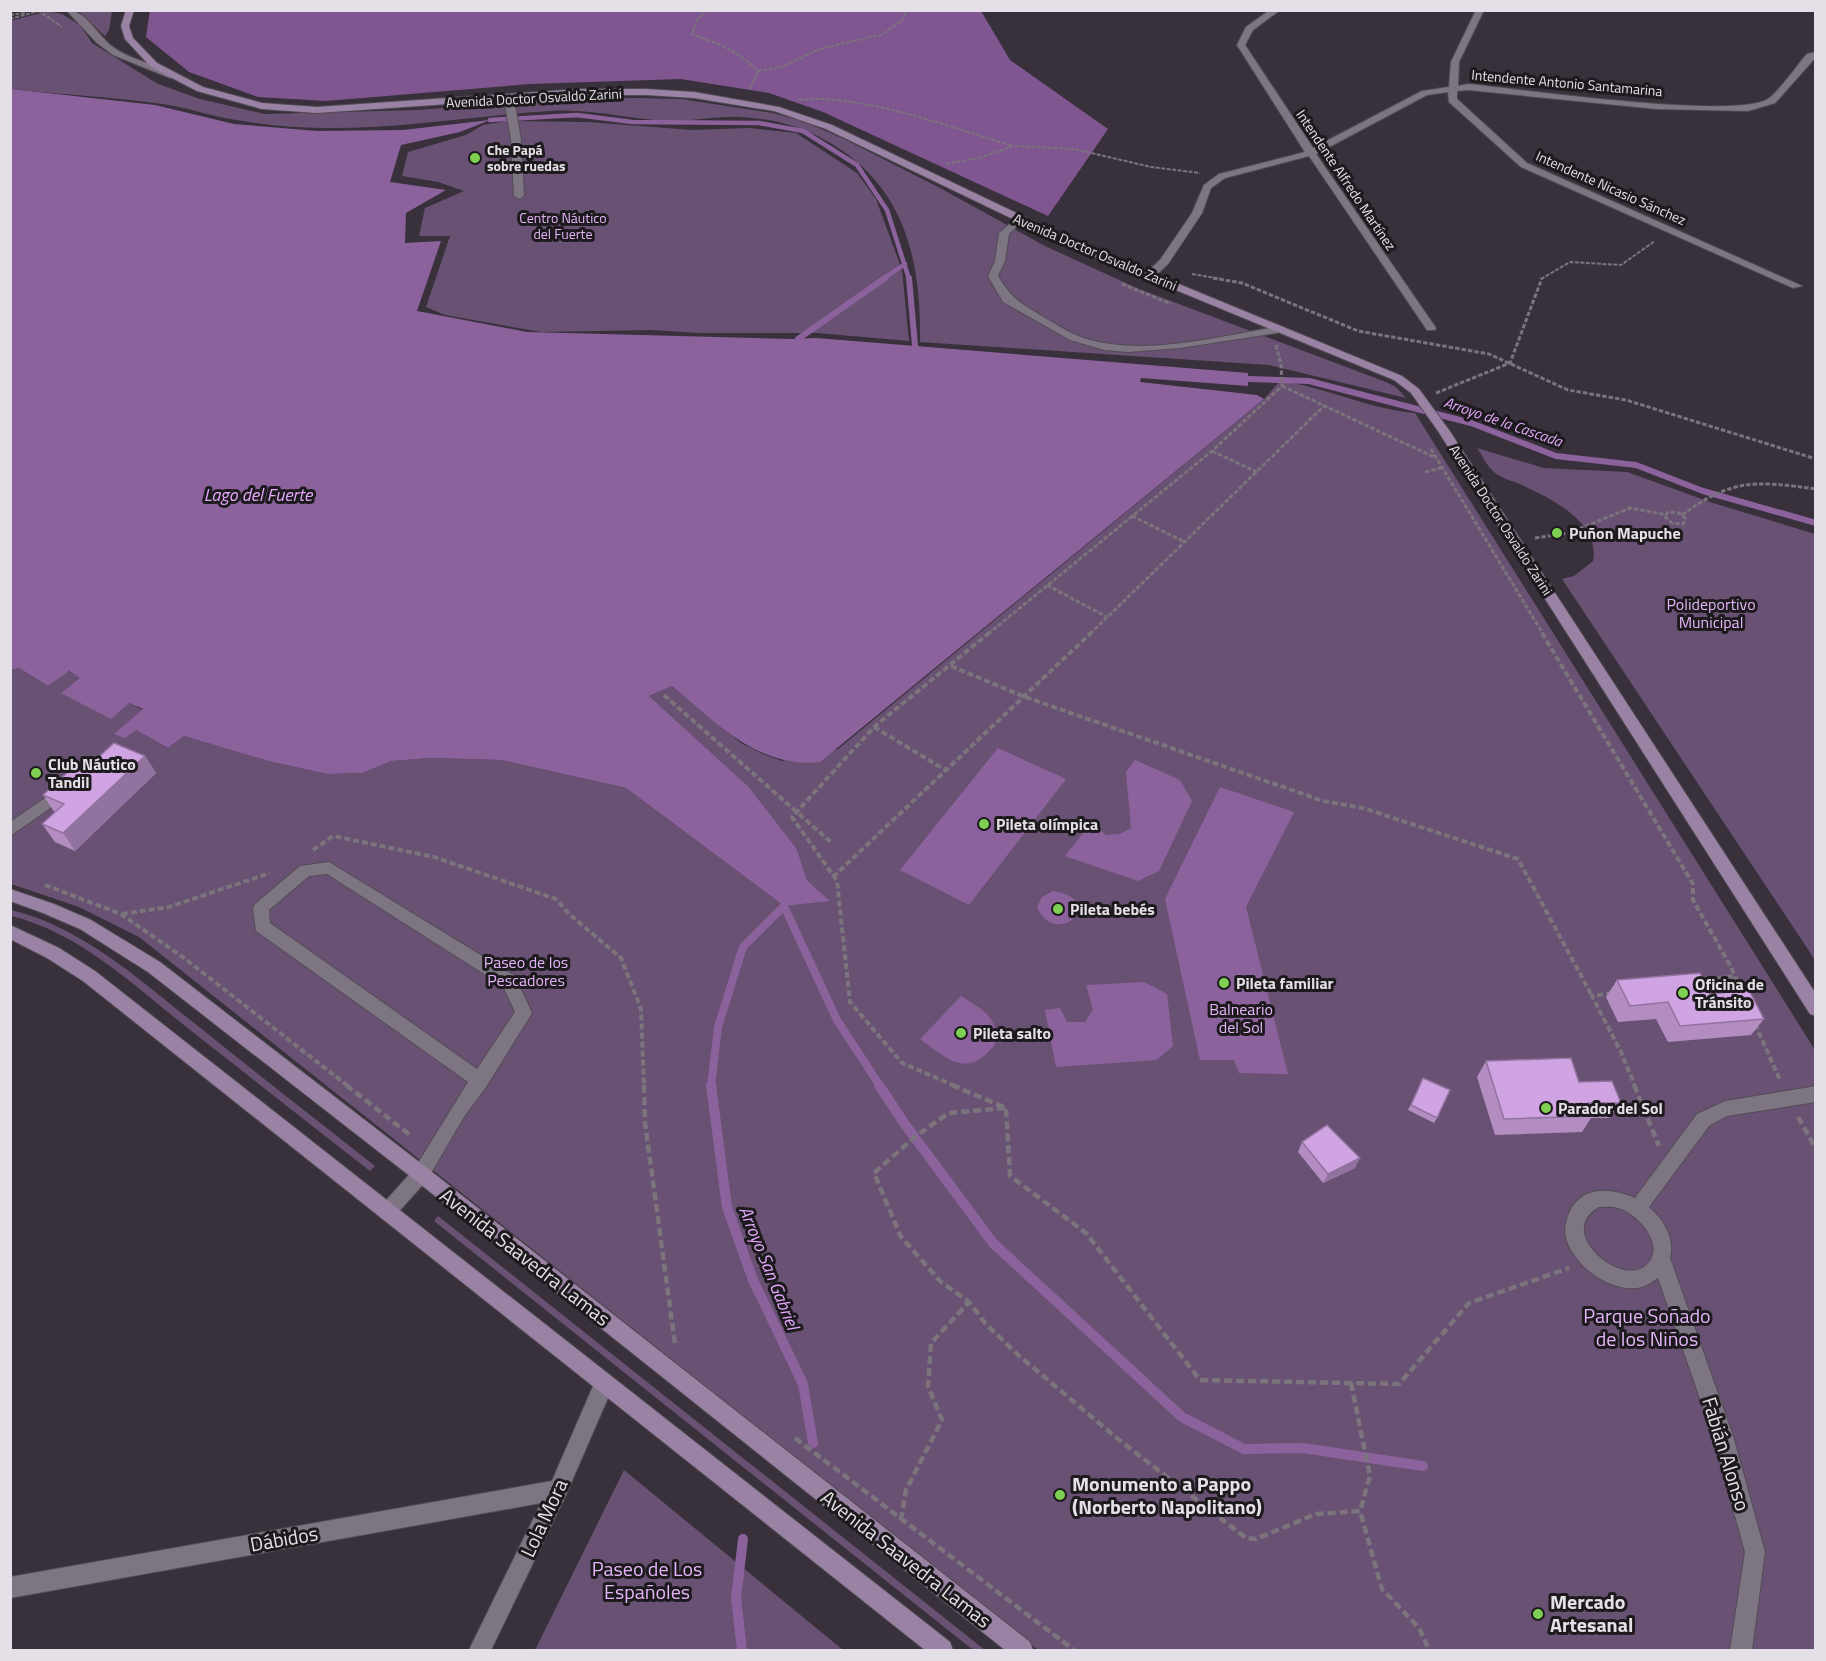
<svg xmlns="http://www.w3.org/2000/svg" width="1826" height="1661" font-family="'Titillium Web',sans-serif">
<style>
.green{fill:#695173}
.forest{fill:#805690}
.water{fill:#8c629d}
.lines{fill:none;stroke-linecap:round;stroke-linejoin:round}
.stream-far3{stroke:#8c629d;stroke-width:4.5}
.stream-far2{stroke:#8c629d;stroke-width:6}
.stream-far1{stroke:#8c629d;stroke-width:8}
.stream{stroke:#8c629d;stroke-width:10}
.service-casing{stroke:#524c55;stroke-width:2}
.minor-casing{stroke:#524c55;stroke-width:2}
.secondary-casing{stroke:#524c55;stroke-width:2}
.path-far3{stroke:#7b747d;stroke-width:2;stroke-dasharray:4 1.5;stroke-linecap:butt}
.path-far2{stroke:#7b747d;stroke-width:3;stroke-dasharray:4.5 2;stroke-linecap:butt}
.path-far1{stroke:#7b747d;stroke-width:4;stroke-dasharray:6 3;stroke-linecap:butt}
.path{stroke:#7b747d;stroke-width:4.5;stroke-dasharray:8 4;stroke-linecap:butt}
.service{fill:#7d7581;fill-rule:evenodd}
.minor{fill:#7d7581;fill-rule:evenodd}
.secondary{fill:#9a82a4;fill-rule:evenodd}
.wall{fill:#b38cc2}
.shaded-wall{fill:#92729e}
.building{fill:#d0a3e2;stroke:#92729e;stroke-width:1.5}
.poi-dot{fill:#7fd052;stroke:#1d1a1e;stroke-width:2}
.labels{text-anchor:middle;stroke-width:6;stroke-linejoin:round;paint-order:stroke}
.far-street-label{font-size:14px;fill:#e5e0e7;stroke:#1d1a1e}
.far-poi-label{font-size:14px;font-weight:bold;fill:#e5e0e7;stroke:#1d1a1e;text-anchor:start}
.far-park-label{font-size:14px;fill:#e4b5f8;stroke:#1d1a1e}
.far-water-label{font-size:15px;font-style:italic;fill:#e4a8fc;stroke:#1d1a1e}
.poi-label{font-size:16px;font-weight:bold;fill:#e5e0e7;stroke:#1d1a1e;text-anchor:start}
.park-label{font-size:16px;fill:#e4b5f8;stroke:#1d1a1e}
.water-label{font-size:18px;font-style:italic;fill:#e4a8fc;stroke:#1d1a1e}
.near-street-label{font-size:20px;fill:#e5e0e7;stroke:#1d1a1e}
.near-park-label{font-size:20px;fill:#e4b5f8;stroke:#1d1a1e}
.near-poi-label{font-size:20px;font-weight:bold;fill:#e5e0e7;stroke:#1d1a1e;text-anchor:start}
</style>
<rect width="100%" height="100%" fill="#38303b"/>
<path class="green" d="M48,11L62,14L80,25L92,43L158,84L200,99L265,114L417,110L563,99L635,98L681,99L773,113L805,122L844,139L940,188L1045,246L1139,289L1386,382L1396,387L1406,398L1269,365L920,342C921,261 906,189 832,144C804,127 775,119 741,117C718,116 695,121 672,121C631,120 591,108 550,111C473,116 400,129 322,128C294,128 264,125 237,120C214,117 192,109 169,105C117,97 63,95 11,89L10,21Z
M78,11H112L109,30L105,36Z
M507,121L587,122L693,130L749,128L796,133L857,173L876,199L902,270L909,341L817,333H699L651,330L541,332L445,315L426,307L450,236H419L425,208L464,191L438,182L402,176L408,152L466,135L483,125Z
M1280,381C1326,387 1368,409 1415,413L1815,1050V1650H1038L139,937L79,907L11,884L10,670L19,668L48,686L68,671L81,678L61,693L129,703L143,710L115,734L136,730L168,748L184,736L268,761L327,774L362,773L392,761L431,758L501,760L626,788L784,906L829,900L807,880L797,849L749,787L649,696L672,686L741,743L763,754L782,761L838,749L1264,399Z
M1477,448L1544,468L1627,472L1713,503L1815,534V960L1562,579L1574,576L1593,561C1600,522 1552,499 1522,485C1513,481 1500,478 1493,471C1486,465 1482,455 1477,448Z
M11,910C84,927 145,985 203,1030C260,1076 318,1121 375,1166L370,1171C310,1124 250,1077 190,1030C137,988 79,932 11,916Z
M438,1216L985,1650H973L434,1221Z
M624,1470L843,1650H535Z"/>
<path class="forest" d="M150,10L981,11L1010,60L1108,129L1048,216L823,112L769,93L681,79L530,84L326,101L258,97L189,72L146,37Z"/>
<path class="water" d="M11,89L155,105L234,124L317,131L403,130L490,120L460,132L401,145L390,182L446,190L406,213L405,243L441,241L417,311L527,332L792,339L816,338L1248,373V386L1141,378L1140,382L1257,395L1264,399L820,762C758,769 716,722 672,686L649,696L749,787L797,849L807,880L830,901L784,906L626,788L501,760L431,758L392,761L362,773L327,774L268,761L184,736L168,748L136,730L125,738L114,734L143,709L129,703L111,719L61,693L80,678L69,671L48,686L19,668L11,670Z
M998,748L1066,779L969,905L900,870Z
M1135,760L1180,780L1192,801L1159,871L1138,881L1065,856L1091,823L1106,835L1120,834L1131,828L1126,772Z
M1220,787L1294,812L1246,907L1288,1074L1239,1073L1234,1060H1200L1165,899Z
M1053,891C1109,899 1056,951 1037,907L1042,897Z
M1144,982L1167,994L1173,1046L1157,1060L1056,1067L1045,1010L1060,1008L1067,1022H1085L1093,1010L1086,985Z
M961,996C982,1010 994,1013 998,1040C971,1080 950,1062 920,1039Z"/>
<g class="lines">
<path class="stream-far3" d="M490,120L577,115L632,122L759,123L803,131L857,165L887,210L909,279
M883,279L905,264"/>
<path class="stream-far2" d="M909,278L915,345
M798,339L885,278
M1249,379L1309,381L1471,423L1556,456L1636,465L1703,491L1816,523"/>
<path class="stream-far1" d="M711,1086L718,1027L743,947L784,906L837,1020L880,1086"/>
<path class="stream" d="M711,1085L727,1207L753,1280L803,1384L813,1443
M879,1085L904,1123L993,1243L1182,1417L1244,1449L1303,1448L1423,1466
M742,1650L736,1598L743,1539"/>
<defs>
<path id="service" d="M509,95L514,98L521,140L524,196L519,199L514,196L511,140L504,98Z
M1019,216L1024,219L1009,234L1005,261L998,276C1014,302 1020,302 1045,318C1059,326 1074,336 1090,340C1150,356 1218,336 1277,327L1282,330L1277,333L1180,348L1128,352L1104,350L1070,340L1003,302L988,276L995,261L999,233Z
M64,785L69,787L71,791L69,795L10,836V822Z
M329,862L515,976L532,1013L486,1087L464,1117L427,1180L393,1218L387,1220L381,1218L378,1212L381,1206L415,1168L468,1082L256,931L253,908L255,904L300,866ZM327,874L503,986L515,1012L477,1069L270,923L269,910L309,876Z"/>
<path id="minor" d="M66,10C87,10 97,36 113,47C133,62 161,64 177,76L170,78L113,55L97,43Z
M1270,10H1280L1253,30L1245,45L1313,148L1422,91L1449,87L1451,62L1476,10H1484L1459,62L1458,86L1468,84C1519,89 1734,120 1768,99C1778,93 1798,64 1807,54L1816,52V57L1775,103L1748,111L1657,109L1468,90L1457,91V99L1527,163L1802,286L1793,288L1521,167L1449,102L1448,92L1427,95L1316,154L1436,328L1435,330H1427L1309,156L1225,178L1211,188L1202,213L1168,264L1153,278H1145V274L1160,260L1192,213L1204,185L1219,174L1305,152L1237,45L1246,27Z
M1816,1086V1102L1727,1116L1709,1126L1649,1207C1664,1220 1675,1238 1670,1258L1733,1436L1765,1552L1752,1650H1730L1745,1552L1713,1436L1658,1278C1652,1282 1645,1287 1637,1288C1608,1291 1574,1266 1566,1238C1564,1228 1566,1220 1570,1211C1583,1185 1612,1188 1635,1198L1697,1114L1725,1101ZM1599,1207C1605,1207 1612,1206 1618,1208C1639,1214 1669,1248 1644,1267C1618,1285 1555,1231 1599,1207Z
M604,1374L611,1377L614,1384L565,1497L491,1650H469L541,1503L10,1598V1577L552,1481L597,1377Z"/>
<path id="secondary" d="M126,10H134L129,26L133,38L157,63L203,87L262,103L317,107L580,89H646L694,92L779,107L832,125L1077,242L1402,376L1419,389L1449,430L1816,994V1016L1810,1014L1438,431L1411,393L1394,380L1069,246L826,129L774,111L694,98L646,95H580L317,113L262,109L197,91L151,67L125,39L121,26Z
M10,889L54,904L91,920L160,962L427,1168L1030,1642L1033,1650H1005L415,1180L148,972L80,929L43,913L10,901Z
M10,925L59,948L95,971L950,1642L953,1650H925L83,981L47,958L10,939Z"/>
</defs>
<use href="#service" class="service-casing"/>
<use href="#minor" class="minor-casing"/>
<use href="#secondary" class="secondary-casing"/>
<path class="path-far3" d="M38,10L62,27
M706,10L696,22L692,34C717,43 740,52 758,71L750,89
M10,15L25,13
M10,19L39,11
M758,71L782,67L820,49L883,34L902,20L907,10
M799,100C855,92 957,129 1013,146
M946,164L979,158L1014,146L1074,149L1151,167L1200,173
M1192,274L1222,279
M1541,279L1570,262L1621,265L1655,241"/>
<path class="path-far2" d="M1213,278L1242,283L1358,331L1489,354L1568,390L1626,400L1816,459
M1122,284L1171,304
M1276,345L1281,364L1282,386
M1282,386L1436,458
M1436,393L1510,363L1542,278
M1431,449L1543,634
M1212,451L1257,472
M1425,472L1444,467
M1682,515C1732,478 1757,481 1816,489
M1132,516L1185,542
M1535,538L1569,533L1630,508L1662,514L1672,523L1683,524L1685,518L1679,513L1668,512L1665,516
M1047,585L1107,617
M988,634L1212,451L1282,386
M1090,634L1325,405"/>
<path class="path-far1" d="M1542,633L1693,884V900L1731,967L1743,995
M951,666L1025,697L1323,801L1363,808L1518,859L1592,996
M664,695L833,844
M874,727L947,771
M313,850L333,836L434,857L556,899L568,913L621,958L641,1009L644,1086
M833,877L1091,633
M45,885L121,914L184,958L348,1086
M122,914L169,907L270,873
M1700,981L1734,976
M1612,993L1592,996L1621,1052L1635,1086
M1755,1024L1780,1080
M955,1086L902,1063L850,1002L837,881L792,817L874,727L989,633"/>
<path class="path" d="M346,1085L410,1135
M644,1085L645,1123L675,1344
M952,1085L1006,1108L1010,1176L1086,1233L1200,1380L1399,1384L1469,1303L1569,1268
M1634,1085L1659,1146
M1005,1108L949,1113L916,1136L874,1173L901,1237L940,1281L969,1302L985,1323L1017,1354L1118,1439L1246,1538L1256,1539L1316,1514L1360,1511L1382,1589L1419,1628L1429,1650
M1798,1117L1816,1149
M1351,1383L1370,1476L1360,1511
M795,1438L1074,1650
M901,1520L906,1490L942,1420L928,1386L931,1343L969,1302"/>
<use href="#service" class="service"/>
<use href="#minor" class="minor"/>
<use href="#secondary" class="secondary"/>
</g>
<path class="wall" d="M145,756L156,773L75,851L55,842L42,824L55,813L43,795L82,772Z
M1617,980L1710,994L1764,1019L1751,1035L1668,1042L1656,1019L1618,1022L1606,997Z
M1486,1061L1579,1082L1621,1103L1609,1118H1591L1582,1132L1495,1135L1477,1077Z
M1423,1078L1437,1118L1434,1123L1408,1110Z
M1302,1142L1355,1168L1323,1183L1298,1152Z"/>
<path class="shaded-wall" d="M145,756L156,773L75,851L63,833Z
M1360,1158L1355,1168L1323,1183L1328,1174Z"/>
<path class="building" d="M114,743L145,756L63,833L42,824L64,804L43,795L72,768L82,772Z
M1700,973L1710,994L1749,990L1764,1019L1680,1026L1668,1002L1630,1006L1617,980Z
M1571,1058L1579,1082L1612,1081L1621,1103H1588L1593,1116L1504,1119L1486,1061Z
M1423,1078L1450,1090L1437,1118L1411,1105Z
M1327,1125L1360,1158L1328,1174L1302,1142Z"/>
<g class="poi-dot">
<circle cx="475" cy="158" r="6"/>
<circle cx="1557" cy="533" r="6"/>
<circle cx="36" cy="773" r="6"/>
<circle cx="984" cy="824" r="6"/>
<circle cx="1058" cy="909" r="6"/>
<circle cx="1224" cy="983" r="6"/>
<circle cx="1683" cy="993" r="6"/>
<circle cx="961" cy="1033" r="6"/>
<circle cx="1546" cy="1108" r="6"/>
<circle cx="1060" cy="1495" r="6"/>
<circle cx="1538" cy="1614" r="6"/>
</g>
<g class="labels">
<g class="far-street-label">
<text transform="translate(1567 83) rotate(5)" y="5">Intendente Antonio Santamarina</text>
<text transform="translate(534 98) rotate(-3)" y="5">Avenida Doctor Osvaldo Zarini</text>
<text transform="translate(1346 180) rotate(56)" y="5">Intendente Alfredo Martínez</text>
<text transform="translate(1611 188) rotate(24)" y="5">Intendente Nicasio Sánchez</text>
<text transform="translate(1095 252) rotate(23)" y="5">Avenida Doctor Osvaldo Zarini</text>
<text transform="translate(1501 520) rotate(57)" y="5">Avenida Doctor Osvaldo Zarini</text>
</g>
<g class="far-poi-label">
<text x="487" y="155">Che Papá<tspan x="487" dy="16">sobre ruedas</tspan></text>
</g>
<g class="far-park-label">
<text x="563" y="223">Centro Náutico<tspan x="563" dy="16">del Fuerte</tspan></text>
</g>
<g class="far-water-label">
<text transform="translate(1503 422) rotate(19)" y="5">Arroyo de la Cascada</text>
</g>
<g class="poi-label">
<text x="1569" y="539">Puñon Mapuche</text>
<text x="48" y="770">Club Náutico<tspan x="48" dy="18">Tandil</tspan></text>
<text x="996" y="830">Pileta olímpica</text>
<text x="1070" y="915">Pileta bebés</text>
<text x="1236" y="989">Pileta familiar</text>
<text x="1695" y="990">Oficina de<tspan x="1695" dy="18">Tránsito</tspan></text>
<text x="973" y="1039">Pileta salto</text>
<text x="1558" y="1114">Parador del Sol</text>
</g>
<g class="park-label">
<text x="1711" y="610">Polideportivo<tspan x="1711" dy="18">Municipal</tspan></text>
<text x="526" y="968">Paseo de los<tspan x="526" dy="18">Pescadores</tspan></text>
<text x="1241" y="1015">Balneario<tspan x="1241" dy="18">del Sol</tspan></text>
</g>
<g class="water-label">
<text x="258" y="501">Lago del Fuerte</text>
<text transform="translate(769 1268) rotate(68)" y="6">Arroyo San Gabriel</text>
</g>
<g class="near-street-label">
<text transform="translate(525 1257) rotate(38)" y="7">Avenida Saavedra Lamas</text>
<text transform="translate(1726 1454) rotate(73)" y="7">Fabián Alonso</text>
<text transform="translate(544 1518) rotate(-65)" y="7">Lola Mora</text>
<text transform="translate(284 1539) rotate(-10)" y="7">Dábidos</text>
<text transform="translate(906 1559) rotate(38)" y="7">Avenida Saavedra Lamas</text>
</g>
<g class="near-park-label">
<text x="1647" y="1323">Parque Soñado<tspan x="1647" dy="23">de los Niños</tspan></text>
<text x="647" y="1576">Paseo de Los<tspan x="647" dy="23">Españoles</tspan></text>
</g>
<g class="near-poi-label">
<text x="1072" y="1491">Monumento a Pappo<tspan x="1072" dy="23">(Norberto Napolitano)</tspan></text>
<text x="1550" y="1609">Mercado<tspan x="1550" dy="23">Artesanal</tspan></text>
</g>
</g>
<rect width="1826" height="1661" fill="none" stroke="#e5e0e7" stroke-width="24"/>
</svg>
